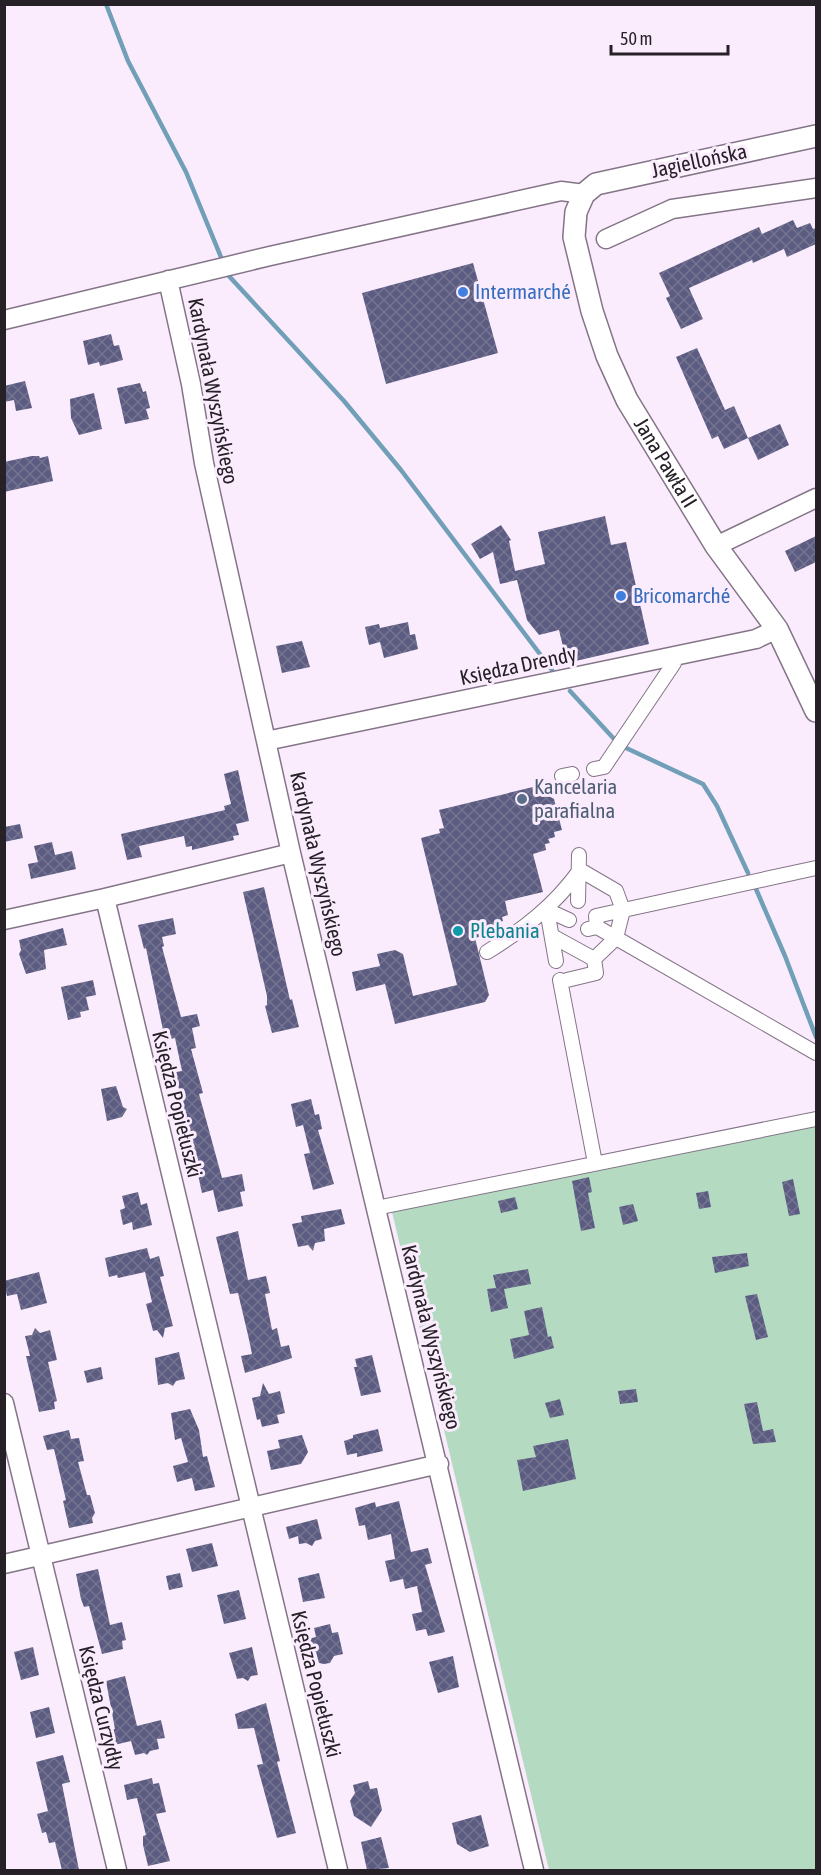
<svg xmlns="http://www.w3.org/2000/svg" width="821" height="1875" font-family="'Asap Condensed',sans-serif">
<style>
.green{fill:#b4dbc1}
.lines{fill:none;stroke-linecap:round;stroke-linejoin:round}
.stream{stroke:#719fb7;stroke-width:4.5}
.building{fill:url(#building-cross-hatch)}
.pedestrian-casing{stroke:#847487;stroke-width:16}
.minor-casing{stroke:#847487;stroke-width:21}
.tertiary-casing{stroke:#847487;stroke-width:24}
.pedestrian{stroke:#fff;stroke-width:14}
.minor{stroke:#fff;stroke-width:18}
.tertiary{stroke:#fff;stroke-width:21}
.shop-dot{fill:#3f7fe0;stroke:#faecfd;stroke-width:2}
.service-dot{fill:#5c6f8a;stroke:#faecfd;stroke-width:2}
.culture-dot{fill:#0f9aa8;stroke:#faecfd;stroke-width:2}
.labels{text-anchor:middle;stroke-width:6;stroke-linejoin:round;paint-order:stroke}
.street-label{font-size:21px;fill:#262027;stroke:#faecfd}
.shop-label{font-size:21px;fill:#366cbe;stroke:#faecfd;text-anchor:start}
.service-label{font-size:21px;fill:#4e5e75;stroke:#faecfd;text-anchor:start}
.culture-label{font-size:21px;fill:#0d838f;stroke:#faecfd;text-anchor:start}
</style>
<defs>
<pattern id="building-cross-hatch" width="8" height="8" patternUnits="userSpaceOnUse" patternTransform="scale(1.5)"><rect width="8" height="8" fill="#5c5c82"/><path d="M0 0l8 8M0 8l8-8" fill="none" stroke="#747491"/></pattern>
</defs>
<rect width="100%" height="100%" fill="#faecfd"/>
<path class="green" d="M816,1125V1870H549L392,1212Z"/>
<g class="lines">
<path class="stream" d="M106,4L128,61L186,172L223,262
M228,275L344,401L401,470L552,670
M570,691L615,740
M624,747L703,784L717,806L748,873
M756,889L785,956L816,1037"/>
</g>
<path class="building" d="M793,220L797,228L810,223L813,229L816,228V244L787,257L784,249L753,263L752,260L689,288L703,319L681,329L666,298L670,296L659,273L759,227L762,234Z
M473,263L498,353L386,384L362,293Z
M111,334L114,346L119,345L123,360L100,366L99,362L88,365L83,341Z
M697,348L725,410L734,406L748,438L724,449L718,436L712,439L676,357Z
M25,381L32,408L16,411L14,400L4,402V386Z
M140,383L143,392L146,391L150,408L146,409L149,419L125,424L117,388Z
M94,393L102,429L79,435L71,418L70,399Z
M780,424L789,445L758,460L748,438Z
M32,456H39L40,458L48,456L53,481L4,492V462Z
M605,516L611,545L626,542L649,644L567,663L559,630L539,635L527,620L517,580L500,584L493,552L480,559L471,544L501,525L511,540L509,541L515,571L545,564L538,532Z
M816,536V562L795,572L785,551Z
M408,622L410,635L415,634L418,649L384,658L380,642L369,645L365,627L379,624L380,628Z
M302,641L310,667L282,673L276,646Z
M238,770L249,821L236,824L239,835L233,836L234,840L192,850V846L186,847L184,836L139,846L142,857L127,860L121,834L225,810L224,806L231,804L224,774Z
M533,787L554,799L562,830L554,832L555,837L548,839L550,843L545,844L546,850L533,854L543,892L505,901L508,915L502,917L503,921L498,923L500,927L495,928L496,932L475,938L489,995L485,1002L395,1024L385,984L356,991L352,972L380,966L377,954L395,950L403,954L413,996L457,985L421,838L440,833L439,829L444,828L439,810Z
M20,824L23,838L4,842V827Z
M52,842L55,855L72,851L76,869L31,879L28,864L38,862L34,846Z
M264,887L290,1000L292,999L299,1027L272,1033L265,1006L267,1005V996L243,892Z
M173,918L176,934L162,937L164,946L162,947L181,1017L197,1014L200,1026L192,1028L196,1048L191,1049L203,1093L199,1094L207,1123L222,1178L242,1174L245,1191L240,1192L243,1206L218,1212L213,1190L202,1193L177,1080L176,1072L182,1071L175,1038L171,1039L170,1033L164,1035L146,948L144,949L138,925Z
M63,928L67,945L44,950L46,969L26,974L19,954L21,950L19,940Z
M93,980L96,995L86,997L89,1010L80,1012L81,1017L68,1020L61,987Z
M116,1086L123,1107L127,1109L122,1117L107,1121L101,1089Z
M311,1099L315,1115L319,1114L322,1129L318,1130L334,1184L313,1190L304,1154L310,1153L303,1125L296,1127L291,1104Z
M589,1177L592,1192L588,1193L595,1228L581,1231L572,1181Z
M793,1179L800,1214L789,1216L782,1182Z
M708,1191L711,1207L699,1209L696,1193Z
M138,1192L141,1205L147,1203L152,1225L133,1230L132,1222L123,1225L120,1210L125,1208L122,1196Z
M515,1197L518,1209L501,1213L498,1201Z
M633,1204L638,1221L623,1225L619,1207Z
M341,1209L345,1224L324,1229L325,1241L315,1243L313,1251L308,1245L298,1247L292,1224L302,1222L301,1216Z
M238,1231L248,1280L266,1276L270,1293L265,1294L272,1330L277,1328L281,1347L289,1345L292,1358L245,1373L241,1356L252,1354L248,1335L238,1293L230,1294L216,1237Z
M147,1248L150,1259L159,1256L164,1276L160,1277L173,1326L165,1328L163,1338L157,1330L153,1331L146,1304L152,1302L145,1272L118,1278L117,1275L109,1277L105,1258Z
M747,1253L749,1266L715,1273L712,1257Z
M528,1269L531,1284L504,1289L508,1308L491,1312L487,1289L496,1288L493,1275Z
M39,1272L47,1303L21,1310L17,1294L7,1296L4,1281Z
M757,1294L768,1337L756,1340L745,1296Z
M542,1307L548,1337L551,1336L554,1348L514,1359L510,1339L529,1335L524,1311Z
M35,1328L40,1333L50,1330L57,1360L48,1362L57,1401L54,1402L55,1409L39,1412L26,1356H30L25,1336L32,1335Z
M179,1352L185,1379L176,1381L173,1386L168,1383L158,1385L155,1358Z
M372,1355L381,1392L361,1396L354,1367H357L355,1359Z
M101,1367L103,1379L87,1383L84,1371Z
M263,1383L269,1394L280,1391L285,1413L277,1415L279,1423L262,1427L260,1419L257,1420L252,1398L260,1396Z
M636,1389L638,1402L620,1404L618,1391Z
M560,1399L564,1415L550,1418L545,1403Z
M757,1402L763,1431L773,1429L776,1442L753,1444L744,1404Z
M190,1409L199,1430L203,1457L207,1456L215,1487L195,1491L192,1478L177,1482L173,1466L188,1462L181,1438L175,1440L171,1413Z
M378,1429L383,1451L357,1457V1453L347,1455L344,1441L353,1438V1435Z
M69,1430L71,1439L79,1438L84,1461L78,1462L87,1495H90L95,1513L92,1518L93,1523L69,1528L63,1501L66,1500L54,1449L47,1450L43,1436Z
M302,1435L308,1452L301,1464L271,1470L267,1451L280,1448L278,1440Z
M568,1439L576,1479L523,1491L517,1460L536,1457L533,1446Z
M399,1501L411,1552L428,1548L432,1563L425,1565L445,1632L428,1636L426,1629L416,1631L412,1614L422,1612L417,1586L405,1589L403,1579L390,1582L385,1561L395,1559L391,1534L368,1540L365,1525L359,1526L355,1508L375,1502L376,1507Z
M317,1519L322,1539L315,1541L312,1546L306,1543L299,1544L298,1536L289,1539L286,1527Z
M212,1543L218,1566L192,1572L186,1549Z
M98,1569L110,1625L122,1622L126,1640L122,1641L123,1649L102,1654L89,1606L84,1607L81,1599L76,1574Z
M180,1573L183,1587L169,1590L166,1576Z
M319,1573L325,1598L303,1602L298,1578Z
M239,1590L246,1619L224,1624L217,1595Z
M330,1624L332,1633L338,1632L343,1654L334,1656L330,1663L324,1664L319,1663L316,1652L311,1653L308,1639L316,1637L314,1628Z
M33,1647L39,1675L21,1680L14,1652Z
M252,1647L258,1675L251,1676L248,1681L243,1678L237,1679L229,1653Z
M453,1656L459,1687L438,1693L429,1662Z
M125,1676L137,1726L161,1720L165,1738L157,1739L159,1749L150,1751L147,1755L144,1753L135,1755L131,1741L114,1745L111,1730L115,1729L106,1681Z
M266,1703L280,1761L277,1762L296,1833L277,1838L257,1765L263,1764L254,1728L238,1729L235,1714Z
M49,1707L55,1733L36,1738L30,1712Z
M63,1755L70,1782L62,1784L79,1870H62L55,1842L49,1843L46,1832L42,1833L37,1814L48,1811L36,1762Z
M152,1778L153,1784L159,1783L166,1812L156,1814L170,1861L148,1866L143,1845V1836L146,1835L137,1798L127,1800L124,1785Z
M368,1781L370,1789L377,1788L382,1810L371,1827L354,1816L350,1801L355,1793L353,1785Z
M481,1815L489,1846L470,1852L457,1844L452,1823Z
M381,1837L389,1868L367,1870L361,1842Z"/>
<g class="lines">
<defs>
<path id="pedestrian" d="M594,769L604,767L674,663L672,656
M562,776L572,774
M578,901L579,855
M547,910L556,961
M547,910L569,920
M597,927L816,1053
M588,929L597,927L596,916L816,868
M552,936L594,959
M487,952C524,929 554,906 580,870L616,891L623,910L616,938L594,959L596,973L567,980
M560,980L595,1163
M376,1208L816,1119"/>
<path id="minor" d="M606,239L672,209L816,188
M168,280L191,384L204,463L291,853L534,1870
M4,320L270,256L561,191L584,194
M716,546L816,498
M266,741L756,639L777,629
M291,853L105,898L338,1870
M4,920L105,898
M4,1403L117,1870
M4,1564L439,1464"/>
<g id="tertiary">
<path id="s1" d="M816,136L596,184L584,194L576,212L574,237L592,311L607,356L627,400L716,546L777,629L816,711"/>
</g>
</defs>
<use href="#pedestrian" class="pedestrian-casing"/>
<use href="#minor" class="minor-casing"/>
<use href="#tertiary" class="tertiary-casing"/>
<use href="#pedestrian" class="pedestrian"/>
<use href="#minor" class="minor"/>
<use href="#tertiary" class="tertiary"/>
</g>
<g class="shop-dot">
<circle cx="463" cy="292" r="6"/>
<circle cx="621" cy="596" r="6"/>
</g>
<circle class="service-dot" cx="522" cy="799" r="6"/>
<circle class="culture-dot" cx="458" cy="931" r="6"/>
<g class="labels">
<g class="street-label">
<text transform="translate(699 161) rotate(-12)" y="7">Jagiellońska</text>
<text transform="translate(213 391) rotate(79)" y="7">Kardynała Wyszyńskiego</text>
<text dy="7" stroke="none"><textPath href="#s1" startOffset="531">Jana Pawła II</textPath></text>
<text transform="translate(518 666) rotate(-12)" y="7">Księdza Drendy</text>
<text transform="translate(318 864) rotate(77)" y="7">Kardynała Wyszyńskiego</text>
<text transform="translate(177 1104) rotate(76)" y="7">Księdza Popiełuszki</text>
<text transform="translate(431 1337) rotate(76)" y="7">Kardynała Wyszyńskiego</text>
<text transform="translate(316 1684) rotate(76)" y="7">Księdza Popiełuszki</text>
<text transform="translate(101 1708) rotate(76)" y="7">Księdza Curzydły</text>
</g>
<g class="shop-label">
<text x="475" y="299">Intermarché</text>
<text x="633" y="603">Bricomarché</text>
</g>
<g class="service-label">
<text x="534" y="794">Kancelaria<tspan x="534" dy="24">parafialna</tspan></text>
</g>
<g class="culture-label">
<text x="470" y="938">Plebania</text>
</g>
</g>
<rect width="821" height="1875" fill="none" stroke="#262027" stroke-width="12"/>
<path d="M611 45v9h117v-9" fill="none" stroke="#262027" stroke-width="3"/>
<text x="620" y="45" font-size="18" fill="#262027" stroke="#faecfd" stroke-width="4.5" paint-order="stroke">50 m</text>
</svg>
